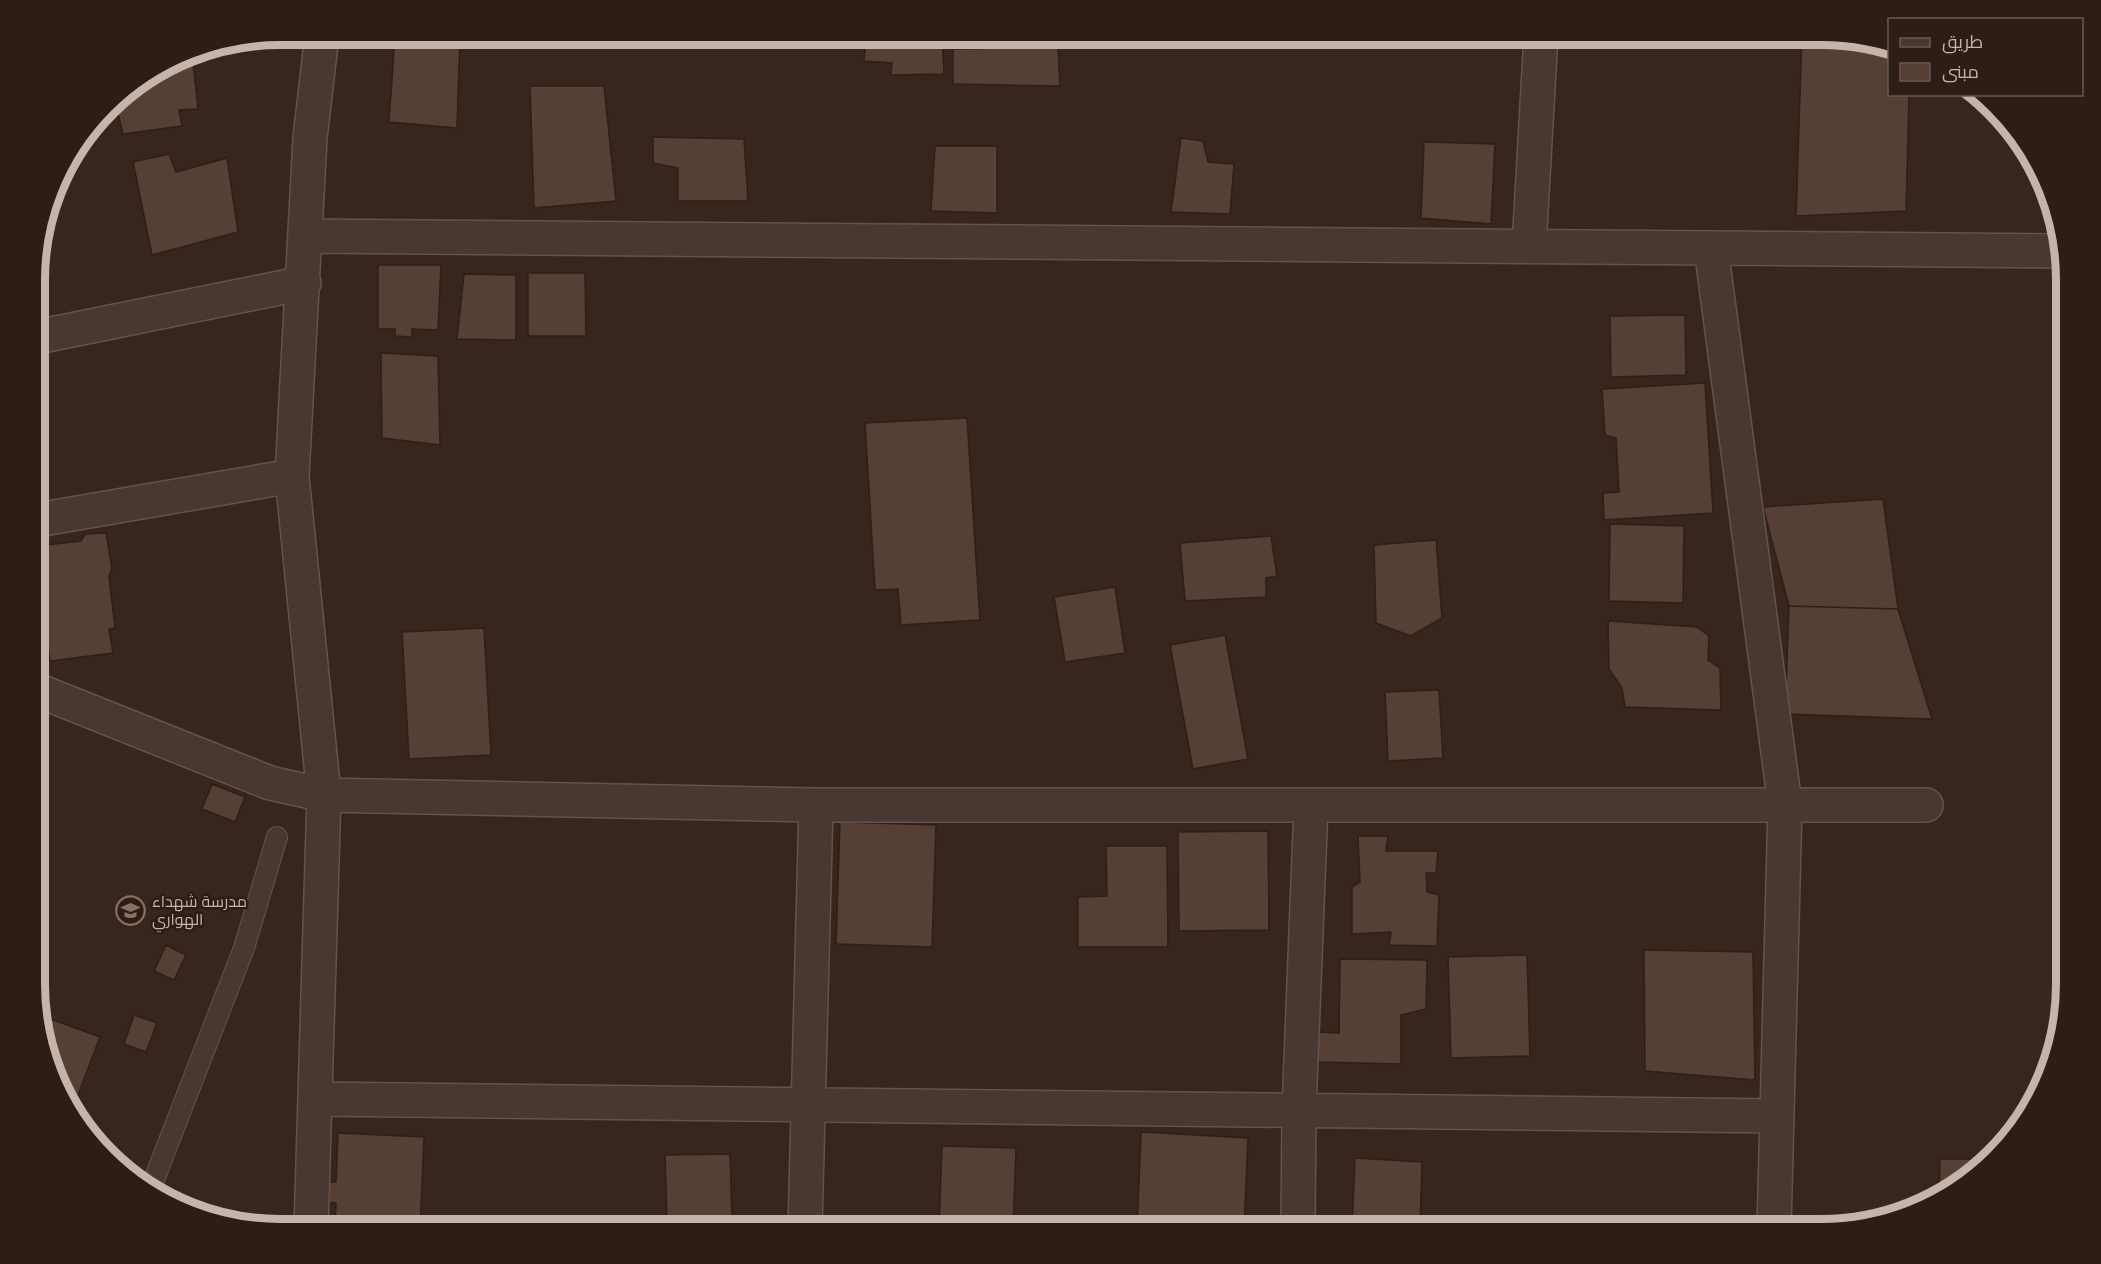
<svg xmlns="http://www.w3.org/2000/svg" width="2101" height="1264" font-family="'Fira Sans',Cairo,sans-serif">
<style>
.building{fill:#563f35;stroke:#2e1f18;stroke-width:1.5}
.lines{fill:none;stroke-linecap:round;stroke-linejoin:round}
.service-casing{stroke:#64534b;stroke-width:22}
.minor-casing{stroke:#64534b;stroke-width:36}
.service{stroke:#483831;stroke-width:20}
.minor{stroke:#483831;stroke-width:33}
.labels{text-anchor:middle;stroke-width:5;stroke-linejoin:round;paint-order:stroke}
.poi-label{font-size:16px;fill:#c6b3aa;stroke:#2c1d16;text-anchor:start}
.rim{fill:none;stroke:#c6b3aa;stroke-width:8}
</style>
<rect width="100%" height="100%" fill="#38251d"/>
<path class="building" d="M395,35H460L457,128L389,122Z
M866,35H942L944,74L891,75L892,63L864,61Z
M1802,35H1822L1890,45V94H1909L1906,211L1796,216Z
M1058,47L1060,86L953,84V49Z
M192,52L198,109L179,110L182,126L123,134L115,100L118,96Z
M530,86H604L616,201L534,208Z
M653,137L744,139L748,201H678V168L653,163Z
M1181,138L1203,141L1208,162L1234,164L1230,214L1171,212Z
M1424,142L1495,144L1491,224L1421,218Z
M935,146H997V213L931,211Z
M169,154L176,172L227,158L238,232L152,255L133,162Z
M378,265H441L438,330L412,329V337L395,336V329H378Z
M528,273H585L586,336H528Z
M464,274L516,275V340L457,339Z
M1685,315L1686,375L1611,377L1610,316Z
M381,353L438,356L440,445L382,438Z
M1705,383L1713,513L1604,520L1603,493L1619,492L1616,438L1605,435L1602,389Z
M967,418L980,620L901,625L898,589L875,590L865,423Z
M1883,499L1898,609L1789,606L1763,507Z
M1610,524L1684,526L1683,603L1609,601Z
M106,533L112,568L109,576L115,628L109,629L113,653L50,661L37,566V546L81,541L85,534Z
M1271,536L1277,576L1266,578V597L1185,601L1180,543Z
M1436,540L1442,618L1411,636L1376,623L1374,545Z
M1115,587L1125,653L1065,662L1054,597Z
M1789,606L1898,609L1932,719L1785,714Z
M1608,621L1697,627L1709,636L1708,660L1720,668L1721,710L1625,707L1622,688L1609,669Z
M484,628L491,755L409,759L402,632Z
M1225,635L1248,759L1193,769L1170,645Z
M1439,690L1443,758L1388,761L1385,692Z
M212,784L245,797L235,822L202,809Z
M840,822L936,825L932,947L836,944Z
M1268,831L1269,930L1179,931L1178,832Z
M1358,836H1388L1386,851H1438L1436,873H1426L1427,892L1439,895L1437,946L1389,945L1391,932L1352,934V887L1360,882Z
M1106,846H1167L1168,947H1078V897L1107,896Z
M166,945L186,955L174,980L154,971Z
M1644,950L1753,952L1755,1080L1645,1071Z
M1527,955L1530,1056L1451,1058L1448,957Z
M1340,959L1427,960L1426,1009L1401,1015V1064L1316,1062V1032L1339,1033Z
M37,1014L100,1037L72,1111L37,1016Z
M134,1015L157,1023L146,1052L124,1044Z
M1141,1132L1248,1138L1244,1229H1137Z
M338,1133L424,1137L420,1229L335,1227L336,1203L326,1202L327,1182H336Z
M942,1146L1016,1148L1013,1229H939Z
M730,1154L732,1217L667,1219L665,1155Z
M1355,1158L1422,1162L1420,1229H1352Z
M1940,1159H1993L1939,1198Z"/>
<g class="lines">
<defs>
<path id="service" d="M150,1190L244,948L277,837"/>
<path id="minor" d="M307,236L2062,251
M1529,247L1541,35
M1711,248L1785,805L1774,1229
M37,337L304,283
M37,520L292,476
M37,690L270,783L324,795L816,805H1926
M316,1099L1777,1116
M311,1229L324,795L292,476L310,138L322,35
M805,1229L816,805
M1298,1229L1299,1110L1311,805"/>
</defs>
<use href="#service" class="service-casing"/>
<use href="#minor" class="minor-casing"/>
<use href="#service" class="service"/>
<use href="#minor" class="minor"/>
</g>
<defs>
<symbol id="school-ring" viewBox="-11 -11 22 22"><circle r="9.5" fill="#2c1d16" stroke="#8d6e63" stroke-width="1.5"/><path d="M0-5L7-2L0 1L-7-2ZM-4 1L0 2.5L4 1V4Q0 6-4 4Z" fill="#8d6e63"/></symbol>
</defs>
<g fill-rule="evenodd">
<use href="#school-ring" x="114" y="894" width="33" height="33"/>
</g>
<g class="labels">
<g class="poi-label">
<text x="152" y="907">مدرسة شهداء<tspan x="152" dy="18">الهواري</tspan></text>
</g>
</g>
<path d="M0 0H2101V1264H0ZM280 45H1821A235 235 0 0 1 2056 280V984A235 235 0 0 1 1821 1219H280A235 235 0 0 1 45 984V280A235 235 0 0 1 280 45Z" fill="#2c1d16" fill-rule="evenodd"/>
<path class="rim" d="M280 45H1821A235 235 0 0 1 2056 280V984A235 235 0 0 1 1821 1219H280A235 235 0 0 1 45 984V280A235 235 0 0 1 280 45Z"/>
<rect x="1888" y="18" width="195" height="78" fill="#2c1d16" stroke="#6a5951" stroke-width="1.5"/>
<rect x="1900" y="38" width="30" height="9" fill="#483831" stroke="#6a5951" stroke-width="1.5"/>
<text x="1942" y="48" font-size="18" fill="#c6b3aa">طريق</text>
<rect x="1900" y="63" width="30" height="18" fill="#563f35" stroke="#6a5951" stroke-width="1.5"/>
<text x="1942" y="78" font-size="18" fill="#c6b3aa">مبنى</text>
</svg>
